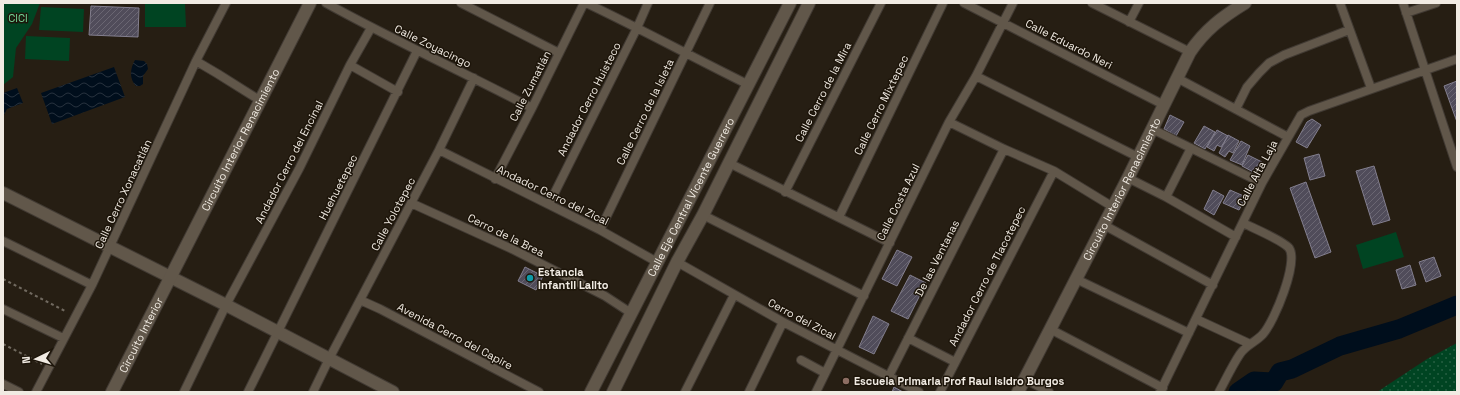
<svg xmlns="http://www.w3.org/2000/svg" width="1460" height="395" font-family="'Space Grotesk',sans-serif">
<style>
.grass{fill:url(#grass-dots)}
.park{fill:#042}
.water{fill:url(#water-waves)}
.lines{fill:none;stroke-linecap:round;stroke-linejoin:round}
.river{stroke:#000e1c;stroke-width:19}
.building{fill:url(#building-hatch);stroke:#837f8f}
.street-casing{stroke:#413a33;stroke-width:10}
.secondary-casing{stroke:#413a33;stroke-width:14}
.path{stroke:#70695f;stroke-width:2;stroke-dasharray:3 3;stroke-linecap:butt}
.street{stroke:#61574a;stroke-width:8}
.secondary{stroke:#61574a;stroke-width:12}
.culture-dot{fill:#0f9aa8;stroke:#1d150a;stroke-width:1.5}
.education-dot{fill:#8d6e63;stroke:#1d150a;stroke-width:1.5}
.labels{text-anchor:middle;stroke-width:3;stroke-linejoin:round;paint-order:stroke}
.park-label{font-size:11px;fill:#73d798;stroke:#1d150a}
.street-label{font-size:11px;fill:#f1ebe3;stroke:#1d150a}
.poi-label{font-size:11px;font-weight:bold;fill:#f1ebe3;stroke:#1d150a;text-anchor:start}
</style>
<defs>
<pattern id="grass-dots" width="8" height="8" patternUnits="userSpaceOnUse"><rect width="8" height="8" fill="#042"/><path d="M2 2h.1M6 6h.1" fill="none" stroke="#265f42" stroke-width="1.8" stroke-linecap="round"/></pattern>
<pattern id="water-waves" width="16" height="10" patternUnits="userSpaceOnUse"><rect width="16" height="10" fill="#000e1c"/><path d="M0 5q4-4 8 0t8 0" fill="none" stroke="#26313d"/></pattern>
<pattern id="building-hatch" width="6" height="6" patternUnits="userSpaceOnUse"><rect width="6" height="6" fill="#504c5a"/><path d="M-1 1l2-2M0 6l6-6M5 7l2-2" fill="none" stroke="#6a6672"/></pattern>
</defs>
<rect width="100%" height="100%" fill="#261e13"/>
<path class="grass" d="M1457,343V392H1377L1427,359Z"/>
<path class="park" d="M3,3H40L32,24L16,48L13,77L3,85Z
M145,3H185L186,27H145Z
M41,7L84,9L83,32L39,30Z
M26,36L70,38L69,61L25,59Z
M1396,232L1404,257L1363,269L1356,245Z"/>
<path class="water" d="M135,60L144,61L147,64L148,69L143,76V84L140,86H136C129,79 130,68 135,60Z
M114,67L125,97L52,124L41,93Z
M17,88L23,103L7,109L3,117V93Z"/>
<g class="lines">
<path class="river" d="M1238,392L1254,381L1274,382L1280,372L1292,369L1340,346L1399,329L1457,305"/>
</g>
<path class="building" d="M91,6L139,8L138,37L89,35Z
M1457,81V122L1444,86Z
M1170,115L1184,122L1176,136L1164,129Z
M1312,119L1321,125L1307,148L1296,142L1307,122Z
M1204,126L1215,132L1205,149L1194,143Z
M1217,130L1228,136L1221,147L1217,145L1214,151L1207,147Z
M1228,135L1239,141L1233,153L1229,151L1225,157L1219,153Z
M1241,141L1250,146L1242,165L1230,160Z
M1319,154L1325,176L1310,180L1304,158Z
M1248,155L1262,162L1257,174L1242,166Z
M1374,166L1390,220L1373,225L1356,171Z
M1306,182L1331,252L1315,258L1290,188Z
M1213,190L1224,196L1214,215L1204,209Z
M1230,190L1246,197L1239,210L1223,203Z
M897,250L912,257L897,286L882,279Z
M1434,257L1441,276L1426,282L1419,262Z
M1410,265L1416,285L1402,289L1396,270Z
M525,267L543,276L536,290L518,281Z
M910,275L926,283L908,319L891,311Z
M873,316L889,324L874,354L859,347Z
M894,387L903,392H892Z"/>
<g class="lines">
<defs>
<path id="street" d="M326,3C393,40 463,72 532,108
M461,3L559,53
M586,3C641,29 694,58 749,85
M964,3L1164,105
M1092,3L1190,52
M1340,3L1371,88
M1403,3L1457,167
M1406,13L1436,3
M1129,22L1139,3
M196,61L218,74L261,101
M350,65L398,92
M976,76L1138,157
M1177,78L1288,137
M1236,109L1247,87L1259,73L1269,63L1284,55L1349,30
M949,122L1004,149L1054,171L1113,207
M1152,129L1262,183
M439,150L600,230L657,262
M729,163L890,243
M1128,178L1166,197L1236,237
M495,179L532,108L584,3
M785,192L881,3
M1166,197L1191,148
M411,203L512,249L605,296L631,313
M549,204L637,28L648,3
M703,215L864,296
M839,217L943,3
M1104,225L1213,285
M600,230L710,3
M3,241L92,285
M677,262L783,322L919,392
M1076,279L1189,333
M360,300L380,309L539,392
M3,309L63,338
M1196,319L1250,344
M1050,329L1163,388
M908,338L955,362
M801,360L825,373
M889,376L1004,149
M1025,379L1049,392
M3,384L19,392
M36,392L92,285L196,61L226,3
M184,392L226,305L299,169L350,65L371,28
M248,392L417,51
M313,392L329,359L439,150L474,78
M685,392L734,295
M749,392L783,322
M816,392L949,122L976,76L1013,3
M940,392L1054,171
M1160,392L1262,183L1301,115L1309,111L1457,59
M1219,392C1226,379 1232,366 1240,354C1246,345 1256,342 1263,334C1274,322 1299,262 1289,248C1282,240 1253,228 1243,223"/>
<g id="secondary">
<path d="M3,193L226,305L393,392"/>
<path id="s1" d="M112,392L310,3"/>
<path id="s2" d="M591,392L790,3"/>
<path d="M613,392L677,262L703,215L809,3"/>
<path id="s3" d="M1018,392L1128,178L1190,52C1205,30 1222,17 1245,3"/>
</g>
</defs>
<use href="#street" class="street-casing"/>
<use href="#secondary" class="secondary-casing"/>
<path class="path" d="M3,279L67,312
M3,344L42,364"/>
<use href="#street" class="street"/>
<use href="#secondary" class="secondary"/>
</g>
<circle class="culture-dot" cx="530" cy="278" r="4"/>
<circle class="education-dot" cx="846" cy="381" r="4"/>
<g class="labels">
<g class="park-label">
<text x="18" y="22">CICI</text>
</g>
<g class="street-label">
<text transform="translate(1069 44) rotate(27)" y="4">Calle Eduardo Neri</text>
<text transform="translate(433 46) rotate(26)" y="4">Calle Zoyacingo</text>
<text transform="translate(530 86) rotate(-63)" y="4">Calle Zumatlán</text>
<text transform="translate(823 92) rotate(-63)" y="4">Calle Cerro de la Mira</text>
<text transform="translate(589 99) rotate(-63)" y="4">Andador Cerro Huisteco</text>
<text transform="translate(881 105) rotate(-64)" y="4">Calle Cerro Mixtepec</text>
<text transform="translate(645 112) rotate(-64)" y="4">Calle Cerro de la Isleta</text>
<text dy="4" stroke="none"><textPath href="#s1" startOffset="283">Circuito Interior Renacimiento</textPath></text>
<text transform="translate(289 162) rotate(-63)" y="4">Andador Cerro del Encinal</text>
<text transform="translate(1257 173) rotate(-62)" y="4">Calle Alta Laja</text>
<text transform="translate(338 187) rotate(-63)" y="4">Huehuetepec</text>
<text dy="4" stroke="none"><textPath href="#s3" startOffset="228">Circuito Interior Renacimiento</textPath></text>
<text transform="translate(123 194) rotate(-65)" y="4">Calle Cerro Xonacatlán</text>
<text transform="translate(553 195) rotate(26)" y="4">Andador Cerro del Zical</text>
<text dy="4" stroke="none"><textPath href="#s2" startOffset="219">Calle Eje Central Vicente Guerrero</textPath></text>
<text transform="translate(898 202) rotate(-64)" y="4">Calle Costa Azul</text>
<text transform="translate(393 214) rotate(-62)" y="4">Calle Yolotepec</text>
<text transform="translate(506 235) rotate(26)" y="4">Cerro de la Brea</text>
<text transform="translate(937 258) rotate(-63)" y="4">De las Ventanas</text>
<text transform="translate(987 276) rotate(-63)" y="4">Andador Cerro de Tlacotepec</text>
<text transform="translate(802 319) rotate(28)" y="4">Cerro del Zical</text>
<text dy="4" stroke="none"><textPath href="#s1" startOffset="64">Circuito Interior</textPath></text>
<text transform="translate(455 336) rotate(28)" y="4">Avenida Cerro del Capire</text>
</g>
<g class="poi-label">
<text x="538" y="276">Estancia<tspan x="538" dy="13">Infantil Lalito</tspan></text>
<text x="854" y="385">Escuela Primaria Prof Raul Isidro Burgos</text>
</g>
</g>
<rect width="1460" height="395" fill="none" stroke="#f1ebe3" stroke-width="8"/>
<g transform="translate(36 359) rotate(265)" stroke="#1d150a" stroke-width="3" paint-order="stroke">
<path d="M0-3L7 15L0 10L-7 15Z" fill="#f1ebe3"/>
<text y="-6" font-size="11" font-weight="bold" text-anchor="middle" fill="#f1ebe3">N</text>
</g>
</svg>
